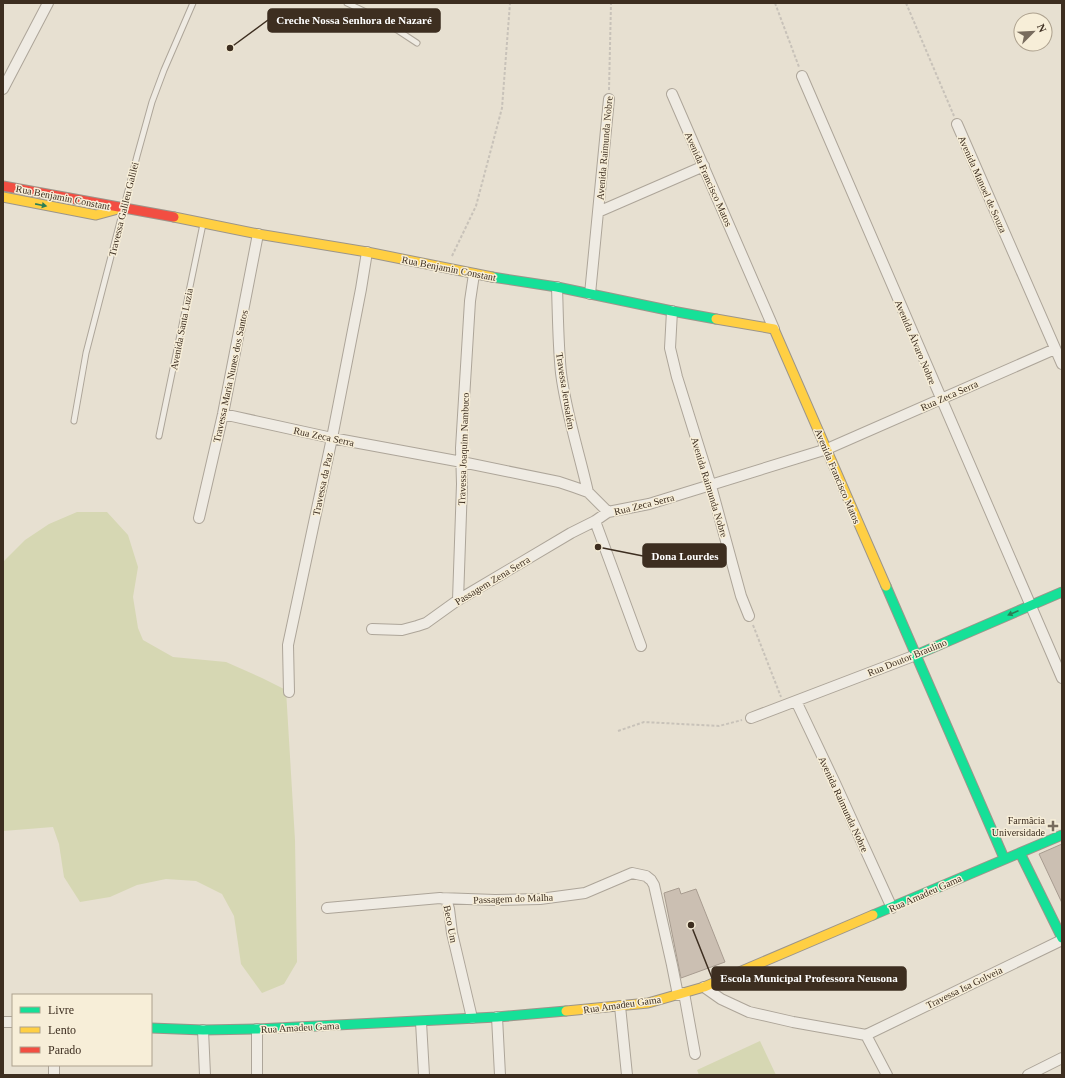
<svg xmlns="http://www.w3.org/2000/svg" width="1065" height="1078" font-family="'Times New Roman',serif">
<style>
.green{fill:#d6d7b3}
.building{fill:#cbbfb2;stroke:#a89c90}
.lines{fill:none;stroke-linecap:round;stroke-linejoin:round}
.lane-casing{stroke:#ada599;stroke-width:7}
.street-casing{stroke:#ada599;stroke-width:12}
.fast-casing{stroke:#9c958a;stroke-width:11}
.slow-casing{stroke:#9c958a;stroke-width:11}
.jam-casing{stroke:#9c958a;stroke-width:11}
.path{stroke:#c8c2b9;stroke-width:2;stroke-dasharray:3 2;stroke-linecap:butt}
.lane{stroke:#efebe3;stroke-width:5}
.street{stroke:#efebe3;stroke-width:10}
.fast{stroke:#16e098;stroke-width:9}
.slow{stroke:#ffcf43;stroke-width:9}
.jam{stroke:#f24e42;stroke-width:9}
.oneway{fill:#2b7e56}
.poi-dot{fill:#786c5e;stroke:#f7eed8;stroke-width:1.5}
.labels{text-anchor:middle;stroke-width:3;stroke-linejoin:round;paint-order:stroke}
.street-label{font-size:10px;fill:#3d2e20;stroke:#f7eed8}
.poi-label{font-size:10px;fill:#3d2e20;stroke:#f7eed8;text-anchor:end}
.leader{fill:none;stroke:#3d2e20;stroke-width:1.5}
.callout-dot{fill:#3d2e20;stroke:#f7eed8;stroke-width:1.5}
.callout{fill:#3d2e20;stroke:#3d2e20;stroke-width:1.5}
.callout-label{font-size:11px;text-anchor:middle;font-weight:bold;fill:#fff}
</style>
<rect width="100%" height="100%" fill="#e7e0d1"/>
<path class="green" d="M77,512H107L128,535L138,567L133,597L138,628L143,640L173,657L226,662L262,678L286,690L295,840L297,962L284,984L262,993L241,964L234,916L222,894L196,881L166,879L137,885L110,897L80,902L64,877L59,844L53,827L3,831V562L25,540L49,524Z
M760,1041L776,1075H699L697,1070Z"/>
<path class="building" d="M1062,844V903L1039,854Z
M679,888L681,894L696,889L725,962L681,978L664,893Z"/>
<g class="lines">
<defs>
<path id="lane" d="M347,3C372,14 395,28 417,43
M74,421L86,353L137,156L152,102L164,70L193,3
M159,436L203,224"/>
<path id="street" d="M802,76L1062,678
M3,89L48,3
M672,94L774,329
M957,124L1062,364
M598,212L704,166
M557,287C558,315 558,344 561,373C566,413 579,452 588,492
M590,294L609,99
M672,311L670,348L677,377L711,486L741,596L749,616
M223,414L332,438L462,462L559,482L574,487L588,492L608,512L649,504L827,449L1055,349
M199,518L223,414L258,234
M595,521L641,646
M458,600L462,484L461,448L470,301L474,274
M372,629L402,630L417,626L426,623L458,600L571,533L595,521L608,512
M289,692L288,645L332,438L361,289L367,252
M796,701L835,783L892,908
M751,718L916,655
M440,898L495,900L540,899L585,893L632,873L646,876L651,880L654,885L672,965L678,995
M327,908L440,898L445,899L447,902L449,909L452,933L472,1018
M704,987L721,999L749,1012L793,1022L866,1035
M684,993L695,1054
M620,1006L627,1075
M497,1017L500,1075
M3,1022H13
M421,1022L424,1075
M203,1030L205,1075
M866,1035L1062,940
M866,1035L887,1075
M54,1065V1075
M257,1075V1029
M1028,1075L1062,1058"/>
<path id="fast" d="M492,277L557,287L672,311L716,319
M886,586L1004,858
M916,655L1062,592
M1020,853L1062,938
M873,915L1062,835
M151,1028L203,1030L257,1029L497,1017L566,1011"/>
<path id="slow" d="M3,197L96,215L118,209
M174,217L258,234L367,252L492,277
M716,319L774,329L886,586
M566,1011L648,1003L704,987L873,915"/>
<path id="jam" d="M3,186L174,217"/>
</defs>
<use href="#lane" class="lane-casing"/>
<use href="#street" class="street-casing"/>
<use href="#fast" class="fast-casing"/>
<use href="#slow" class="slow-casing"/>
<use href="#jam" class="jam-casing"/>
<path class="path" d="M775,3L799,67
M906,3L954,116
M609,90L611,3
M452,256L476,206L502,108L510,3
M753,625L781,697
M618,731L644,722L719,726L742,720"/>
<use href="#lane" class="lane"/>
<use href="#street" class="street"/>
<use href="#fast" class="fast"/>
<use href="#slow" class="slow"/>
<use href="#jam" class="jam"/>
</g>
<defs><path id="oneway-solid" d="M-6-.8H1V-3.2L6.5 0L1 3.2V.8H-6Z"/></defs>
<g class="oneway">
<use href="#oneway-solid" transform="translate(41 205) rotate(11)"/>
<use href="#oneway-solid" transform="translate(1013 613) rotate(157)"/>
</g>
<path class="poi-dot" d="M1051 820h4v4h4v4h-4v4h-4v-4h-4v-4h4z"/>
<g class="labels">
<g class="street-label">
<text transform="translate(604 148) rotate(-85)" y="4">Avenida Raimunda Nobre</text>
<text transform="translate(709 179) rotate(66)" y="4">Avenida Francisco Matos</text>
<text transform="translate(983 184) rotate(66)" y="4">Avenida Manoel de Souza</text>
<text transform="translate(63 197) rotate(11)" y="4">Rua Benjamin Constant</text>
<text transform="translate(123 209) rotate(-76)" y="4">Travessa Galileu Galilei</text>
<text transform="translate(449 268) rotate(11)" y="4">Rua Benjamin Constant</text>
<text transform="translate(181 329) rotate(-79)" y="4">Avenida Santa Luzia</text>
<text transform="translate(916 342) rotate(67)" y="4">Avenida Álvaro Nobre</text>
<text transform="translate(230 376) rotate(-78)" y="4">Travessa Maria Nunes dos Santos</text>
<text transform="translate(566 391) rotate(81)" y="4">Travessa Jerusalém</text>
<text transform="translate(949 395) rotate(-24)" y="4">Rua Zeca Serra</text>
<text transform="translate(324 436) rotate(12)" y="4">Rua Zeca Serra</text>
<text transform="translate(463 449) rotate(-88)" y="4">Travessa Joaquim Nambuco</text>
<text transform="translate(838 476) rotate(67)" y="4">Avenida Francisco Matos</text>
<text transform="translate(322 484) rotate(-78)" y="4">Travessa da Paz</text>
<text transform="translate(710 487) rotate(73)" y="4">Avenida Raimunda Nobre</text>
<text transform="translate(644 504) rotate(-14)" y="4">Rua Zeca Serra</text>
<text transform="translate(492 580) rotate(-31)" y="4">Passagem Zena Serra</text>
<text transform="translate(907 657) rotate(-22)" y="4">Rua Doutor Braulino</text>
<text transform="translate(844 804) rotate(65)" y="4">Avenida Raimunda Nobre</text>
<text transform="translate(925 893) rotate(-24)" y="4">Rua Amadeu Gama</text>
<text transform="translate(513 898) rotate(-2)" y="4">Passagem do Malha</text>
<text transform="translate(451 924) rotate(79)" y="4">Beco Um</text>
<text transform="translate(964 987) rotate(-26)" y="4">Travessa Isa Golveia</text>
<text transform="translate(622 1004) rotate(-8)" y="4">Rua Amadeu Gama</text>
<text transform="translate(300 1027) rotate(-3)" y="4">Rua Amadeu Gama</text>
</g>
<g class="poi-label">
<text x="1045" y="824">Farmâcia<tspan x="1045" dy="12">Universidade</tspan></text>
</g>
</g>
<path class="leader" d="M230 48L268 20M598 547L643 556M691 925L712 978"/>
<g class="callout-dot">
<circle cx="230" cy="48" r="4"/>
<circle cx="598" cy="547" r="4"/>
<circle cx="691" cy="925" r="4"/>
</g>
<g class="callout">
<rect x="268" y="9" width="172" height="23" rx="4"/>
<rect x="643" y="544" width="83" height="23" rx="4"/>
<rect x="712" y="967" width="194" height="23" rx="4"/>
</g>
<g class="callout-label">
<text x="354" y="24">Creche Nossa Senhora de Nazaré</text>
<text x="685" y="560">Dona Lourdes</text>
<text x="809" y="982">Escola Municipal Professora Neusona</text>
</g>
<rect width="1065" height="1078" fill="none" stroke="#3d2e20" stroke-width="8"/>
<rect x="12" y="994" width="140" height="72" fill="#f7eed8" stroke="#ada18e"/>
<rect x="20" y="1007" width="20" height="6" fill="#16e098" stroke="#ada18e"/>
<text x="48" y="1014" font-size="12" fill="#3d2e20">Livre</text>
<rect x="20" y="1027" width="20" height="6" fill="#ffcf43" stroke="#ada18e"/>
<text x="48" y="1034" font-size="12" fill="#3d2e20">Lento</text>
<rect x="20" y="1047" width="20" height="6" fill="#f24e42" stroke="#ada18e"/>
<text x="48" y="1054" font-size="12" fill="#3d2e20">Parado</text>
<g transform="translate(1033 32) rotate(66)"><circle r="19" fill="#f7eed8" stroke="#ada18e"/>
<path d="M0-3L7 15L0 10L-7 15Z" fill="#786c5e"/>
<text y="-6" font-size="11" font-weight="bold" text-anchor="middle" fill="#3d2e20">N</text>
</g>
</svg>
